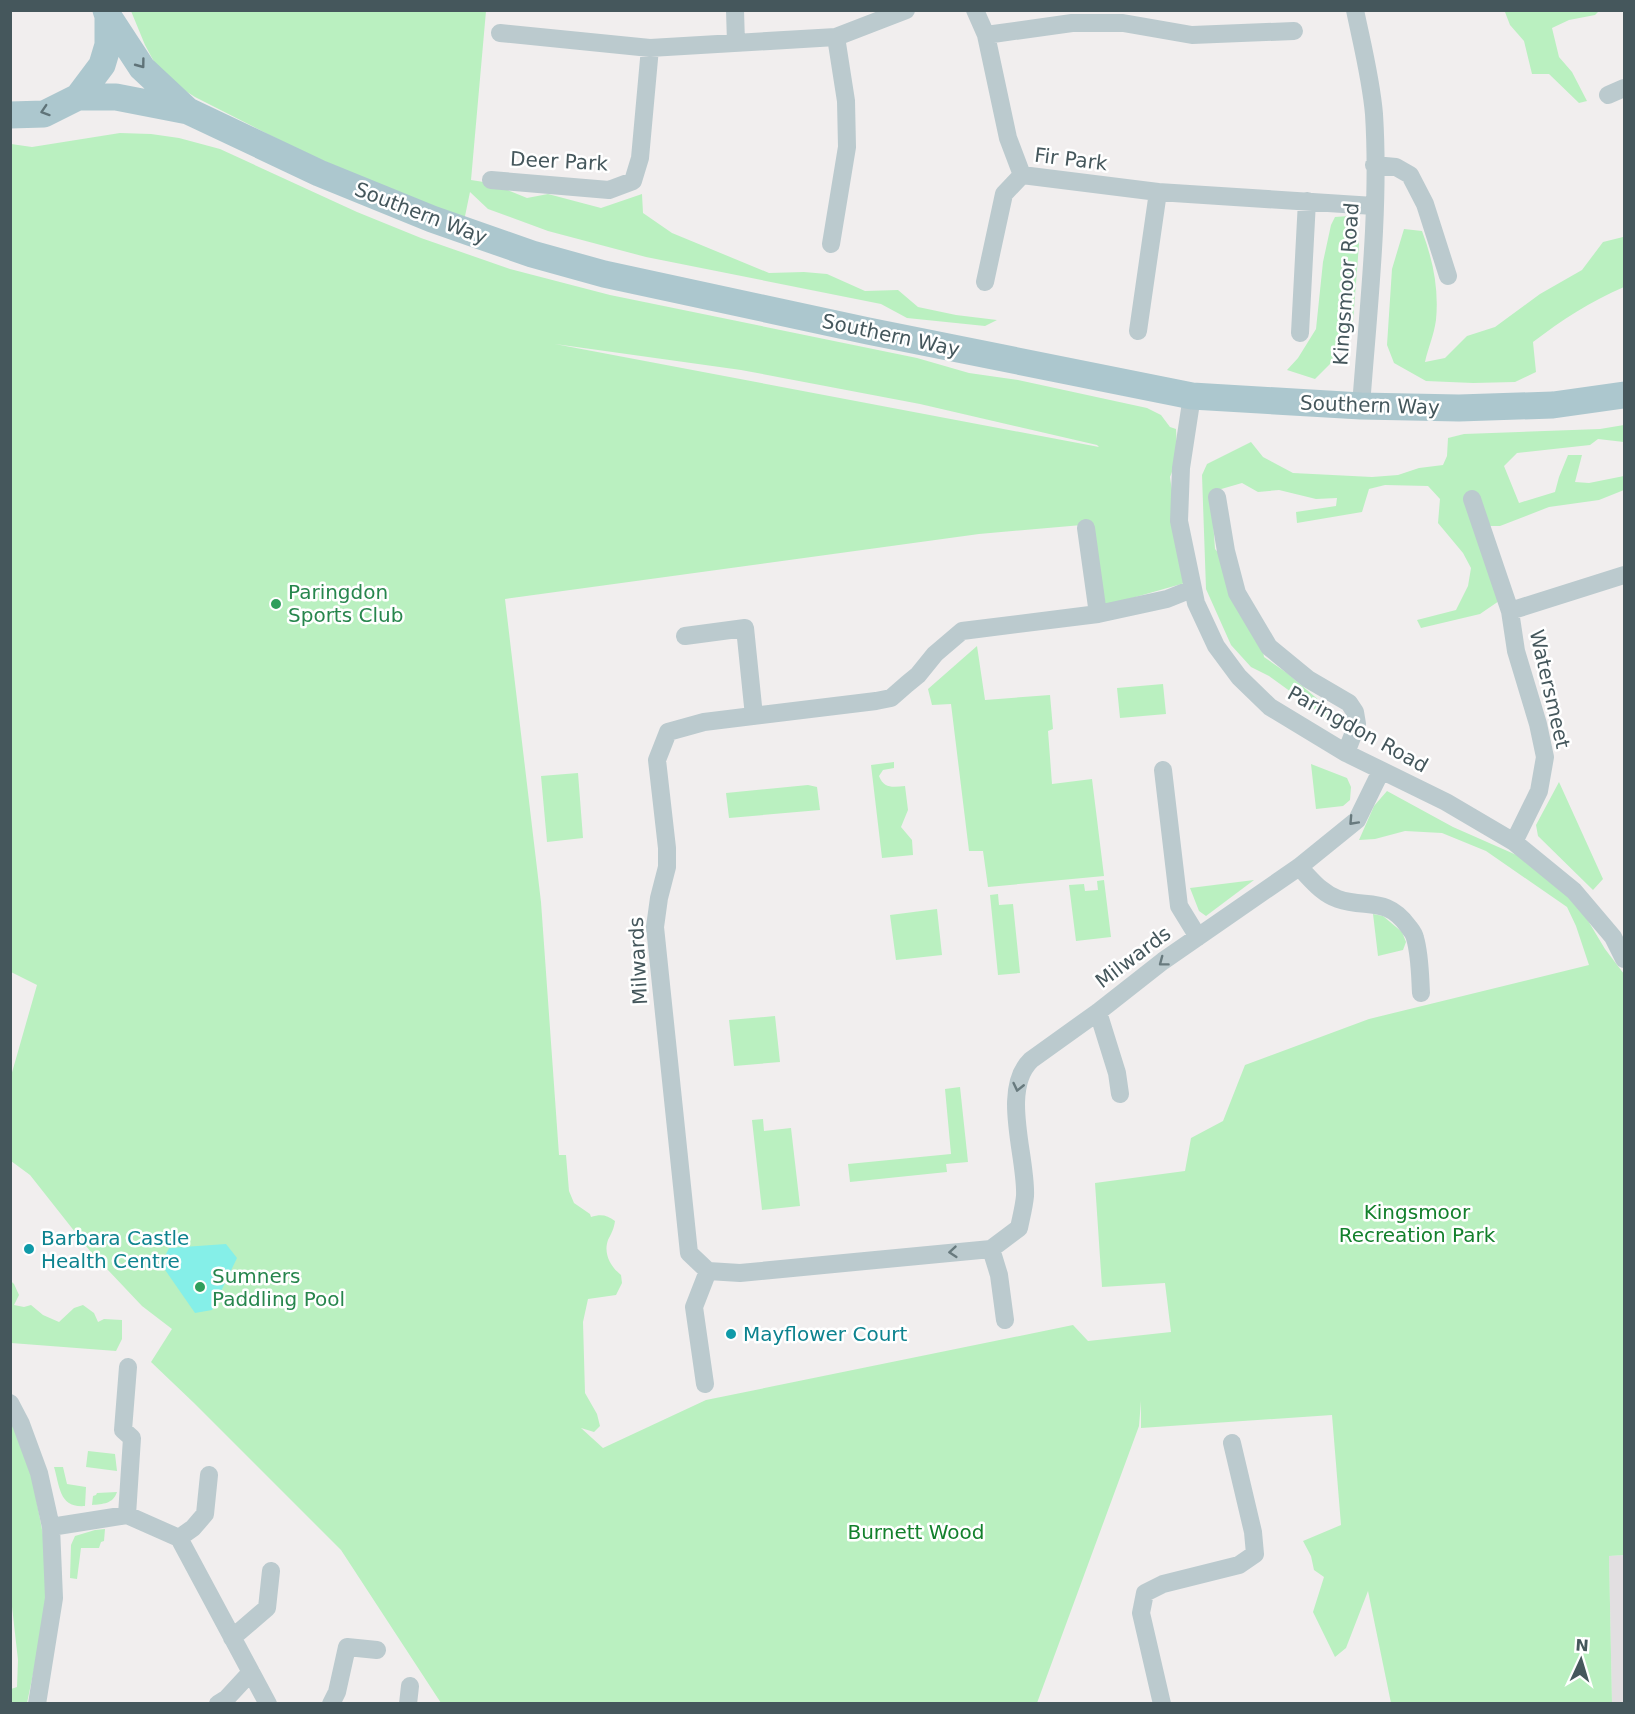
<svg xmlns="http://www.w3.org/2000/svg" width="1635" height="1714" font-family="'DejaVu Sans',sans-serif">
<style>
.education{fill:#e2dfe1}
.green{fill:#baf0c0;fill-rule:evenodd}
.water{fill:#85efe8}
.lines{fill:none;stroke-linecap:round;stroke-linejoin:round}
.street{stroke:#bbcace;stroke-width:18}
.primary{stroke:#acc7ce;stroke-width:27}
.oneway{stroke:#5f7378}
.oneway2{stroke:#687a7e}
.leisure-dot{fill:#2e9e5b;stroke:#fff;stroke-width:2}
.culture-dot{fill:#0f9aa8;stroke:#fff;stroke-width:2}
.labels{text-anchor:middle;stroke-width:5;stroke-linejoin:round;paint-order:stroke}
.street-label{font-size:20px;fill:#45575c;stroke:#fff}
.leisure-label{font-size:20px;fill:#27864d;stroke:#fff;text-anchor:start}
.park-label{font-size:20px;fill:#13802c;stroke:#fff}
.culture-label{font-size:20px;fill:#0d838f;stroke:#fff;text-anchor:start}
</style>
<rect width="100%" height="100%" fill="#f1eeee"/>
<path class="education" d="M1624,1555V1703H1612L1609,1556Z"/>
<path class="green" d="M131,11H486L471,180L490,183L527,198L548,194L601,208L642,194L643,213L672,233L769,273L804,272L827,274L865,291L898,290L918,307L956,315L997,320L985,326L907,318L881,304L646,257L548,231L488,209L470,192L464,221L303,152L195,97L176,85L158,69L145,45Z
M1495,11H1599L1595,15L1569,20L1552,28L1559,57L1572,72L1587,101L1579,103L1549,74H1532L1524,41L1510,25L1505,12Z
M120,133L151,134L179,138L220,149L357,212L421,238L510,269L610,295L917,358L969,373L1018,380L1147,408L1161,415L1170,427L1176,429C1177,445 1177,462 1170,477L1185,583L1093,609L1082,525L979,534L505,599L541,902L559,1155H566L569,1191L574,1203L590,1214L591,1217C601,1214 607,1215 615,1221C614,1229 611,1234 608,1240C603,1254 611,1267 621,1275L622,1283L616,1295L588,1299L583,1322L585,1393L597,1414L600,1426L594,1432L581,1428L603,1448L706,1400L1073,1325L1088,1341L1171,1332L1165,1283L1102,1287L1095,1183L1185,1171L1191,1138L1223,1121L1245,1065L1369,1019L1589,965L1576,926L1567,907L1486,851L1442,833L1405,831L1375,839L1359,840L1374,806L1387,791L1453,827L1521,857L1578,904L1605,949L1624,974V1555L1609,1556L1612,1703H1391L1368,1591L1346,1648L1335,1657L1313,1612L1324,1577L1314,1570L1311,1556L1303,1541L1341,1525L1332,1415L1141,1428V1401L1139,1426L1037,1703H441L341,1550L194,1403L151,1362L172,1329L142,1306L90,1251L30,1175L11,1161V1076L37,985L11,972V144L32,147ZM555,344L741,370L920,404L1097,445L1099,447Z
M1349,216L1355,223L1359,244L1353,322L1338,346L1333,361L1315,379L1287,370L1298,358L1316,329L1323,262L1331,225L1335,217Z
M1404,229L1422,231C1433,260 1439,289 1436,320C1434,335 1428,348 1425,362L1445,358L1467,336L1495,327L1540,294L1582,270L1603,242L1623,237L1624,238V287C1591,301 1562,320 1533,342L1536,372L1515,382L1473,383L1426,381L1394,363L1387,345L1392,269Z
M1624,425V442L1598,439L1590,445L1517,453L1504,466L1519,503L1555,492L1559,477L1568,455H1582L1575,482L1589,483L1624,476V490L1599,500L1549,507L1500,526H1476L1499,601L1480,614L1421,628L1417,620L1456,610L1468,586L1471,568L1463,553L1438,523L1440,499L1428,486L1385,485L1369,489L1362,512L1297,523L1296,512L1336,506L1337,498L1316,499L1279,490L1258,492L1242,483L1211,492L1215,549L1227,563L1261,639L1264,657L1287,673L1348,725L1345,731L1269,676L1251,667L1231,645L1206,589L1202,475L1207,464L1251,442L1263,457L1293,473L1372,477L1398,475L1419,468L1443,465L1447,456L1448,438L1464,434L1600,429Z
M977,646L985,700L1050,695L1053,729L1048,731L1052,784L1092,779L1104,876L988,887L983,851H969L951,704L932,705L928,689Z
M1163,684L1166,714L1120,718L1117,688Z
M894,762V768L883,770L879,776C884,789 893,787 905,786L908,810L901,827L912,840L913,855L882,858L871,765Z
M1311,764L1347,778L1351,787L1350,800L1343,806L1316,809Z
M578,773L583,838L547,842L541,776Z
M1559,782L1603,879L1593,890L1538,836L1536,825Z
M808,785L817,787L820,810L729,818L726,793Z
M1104,880L1111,937L1076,941L1069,885L1084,884L1085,891L1098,890L1097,881Z
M1254,880L1206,916L1199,911L1190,888Z
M998,894L999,905L1013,904L1020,973L998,975L990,895Z
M937,909L942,955L896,960L890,915Z
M1373,914L1383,916L1402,932L1406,942L1403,950L1378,956Z
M775,1016L780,1062L734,1066L729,1020Z
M960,1087L968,1162L946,1164L947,1172L850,1182L848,1164L951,1154L945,1089Z
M763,1119L764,1131L791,1128L800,1206L762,1210L752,1120Z
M11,1281L14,1284L19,1295L14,1305L24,1307L31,1305L43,1315L59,1322L74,1308L83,1305L94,1313L98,1322L104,1319L122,1320V1339L116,1351L11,1343Z
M10,1418L32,1477L45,1545L47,1589L36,1660L27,1703H11V1689L17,1687L18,1660L10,1589Z
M88,1451L115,1454L117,1471L86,1467Z
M54,1467H63L67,1484L86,1487L85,1506C59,1508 60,1487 54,1467Z
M117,1492C113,1504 103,1504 92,1505L93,1496L96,1495L97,1493Z
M105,1529L104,1541L101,1542L99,1548H81L77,1579L70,1578L71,1545L75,1536L95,1530Z"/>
<path class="water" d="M226,1244L237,1258L212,1310L195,1313L161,1264L169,1248Z"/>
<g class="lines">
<path class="street" d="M735,10L736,43
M975,10L986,35L1008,138L1022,175
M1355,10C1362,44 1371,79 1374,114C1380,209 1368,311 1361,406
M500,33L650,48L836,37L906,10
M986,35L1072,23H1123L1192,35L1294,31
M1608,95L1624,88
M1374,165L1396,167L1410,175L1425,204L1448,276
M1022,175L1158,192L1374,206
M491,180L609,190L633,181L640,158L650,48
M831,244L847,147L846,101L836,37
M985,282L1004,194L1022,175
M1138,331L1158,192
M1300,333L1307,201
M1192,396L1181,468L1179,521L1196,603L1216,646L1239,677L1270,707L1346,753L1446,802L1514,842L1574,891L1613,937L1624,959
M1217,497L1226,551L1237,593L1269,647L1308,679L1349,703L1355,712L1357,724L1346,753
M1472,499L1510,611L1516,651L1538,724L1545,757L1539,791L1514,842
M1086,528L1098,614
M1192,589L1167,599L1098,614L962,631L935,654L918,675L907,684L891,698L876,701L704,722L668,732L657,760L667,848V867L659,898L655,927L689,1253L708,1271L740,1273L991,1249L1019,1228C1021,1218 1024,1207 1025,1196C1027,1158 1000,1090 1031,1060L1098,1012L1163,961L1299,867L1357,820L1381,771
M1510,611L1624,575
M685,636L745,628L754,716
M1163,770L1179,906L1198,937
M1299,867C1311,879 1321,893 1338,899C1367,909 1386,896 1408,926C1411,930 1414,933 1415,938C1420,955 1420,975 1421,993
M1098,1012L1117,1073L1120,1094
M991,1249L999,1275L1005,1320
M705,1384L694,1307L708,1271
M10,1403L21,1424L39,1473L51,1527L54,1598L37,1704
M127,1515L132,1438L123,1430L128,1367
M51,1527L127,1515L179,1538L268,1704
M179,1538L193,1528L205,1514L209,1475
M232,1638L267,1608L271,1571
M218,1704L226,1699L251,1672
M331,1704L337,1692L347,1647L377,1650
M408,1704L410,1686
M1162,1704L1141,1613L1145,1593L1163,1584L1239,1565L1255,1554L1253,1532L1232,1443"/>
<path class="primary" d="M108,16L142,68L188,111
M78,97H116L188,111L319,173L432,219L532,254L604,274L868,331L1192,396L1361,406L1459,408L1553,405L1624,395
M10,115L44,114L78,97L102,65L108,45V16L106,10"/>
</g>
<defs><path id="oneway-chevron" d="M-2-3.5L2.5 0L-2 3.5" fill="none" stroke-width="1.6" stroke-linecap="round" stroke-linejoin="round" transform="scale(1.5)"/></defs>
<g class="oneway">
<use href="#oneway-chevron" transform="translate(141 64) rotate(53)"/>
<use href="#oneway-chevron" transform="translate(45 111) rotate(162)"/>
</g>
<g class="oneway2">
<use href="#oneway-chevron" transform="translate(1353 821) rotate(133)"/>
<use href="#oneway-chevron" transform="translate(1163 962) rotate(143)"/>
<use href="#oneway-chevron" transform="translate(1018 1087) rotate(103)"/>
<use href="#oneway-chevron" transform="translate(953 1252) rotate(175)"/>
</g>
<g class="leisure-dot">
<circle cx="276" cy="604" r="6"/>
<circle cx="200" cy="1287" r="6"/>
</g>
<g class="culture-dot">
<circle cx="29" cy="1249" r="6"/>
<circle cx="731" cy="1334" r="6"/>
</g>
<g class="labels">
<g class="street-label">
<text transform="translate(1071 159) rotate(7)" y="7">Fir Park</text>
<text transform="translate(559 161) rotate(3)" y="7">Deer Park</text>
<text transform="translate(421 213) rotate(21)" y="7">Southern Way</text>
<text transform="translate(1346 284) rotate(-86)" y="7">Kingsmoor Road</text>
<text transform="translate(891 335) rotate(12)" y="7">Southern Way</text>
<text transform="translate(1370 405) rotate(2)" y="7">Southern Way</text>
<text transform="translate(1550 689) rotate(77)" y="7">Watersmeet</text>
<text transform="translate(1358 729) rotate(29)" y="7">Paringdon Road</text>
<text transform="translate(1133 957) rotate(-37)" y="7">Milwards</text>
<text transform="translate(638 961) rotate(-93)" y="7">Milwards</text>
</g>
<g class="leisure-label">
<text x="288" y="599">Paringdon<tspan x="288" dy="23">Sports Club</tspan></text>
<text x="212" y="1283">Sumners<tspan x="212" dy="23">Paddling Pool</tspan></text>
</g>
<g class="park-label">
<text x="1417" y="1219">Kingsmoor<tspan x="1417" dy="23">Recreation Park</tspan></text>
<text x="916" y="1539">Burnett Wood</text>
</g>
<g class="culture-label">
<text x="41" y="1245">Barbara Castle<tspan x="41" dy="23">Health Centre</tspan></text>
<text x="743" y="1341">Mayflower Court</text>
</g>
</g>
<rect width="1635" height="1714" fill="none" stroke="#45575c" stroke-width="24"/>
<g transform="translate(1581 1660) rotate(4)" stroke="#ffffff" stroke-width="4.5" paint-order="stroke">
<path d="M0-4.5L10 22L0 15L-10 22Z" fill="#45575c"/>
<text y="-9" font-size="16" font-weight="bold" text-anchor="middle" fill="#45575c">N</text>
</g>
</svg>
